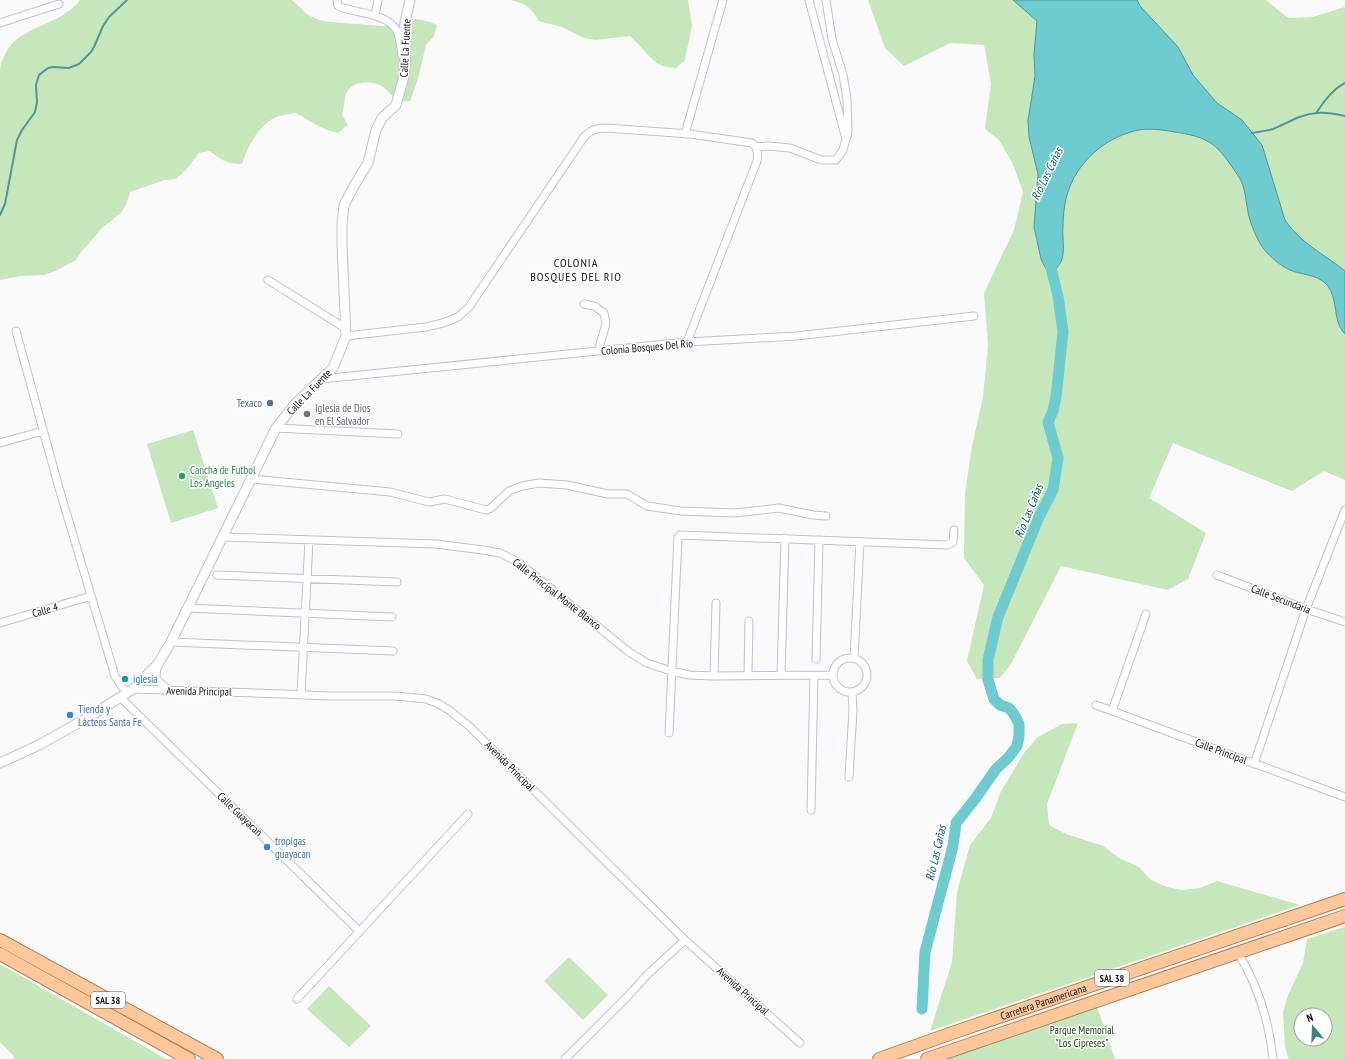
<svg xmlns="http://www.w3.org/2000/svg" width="1345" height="1059" font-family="'PT Sans Narrow',sans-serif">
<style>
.green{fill:#c6e6bb;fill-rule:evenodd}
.water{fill:#6ecbcf;stroke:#539499}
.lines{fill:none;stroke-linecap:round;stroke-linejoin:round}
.stream{stroke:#539499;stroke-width:2}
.river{stroke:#6ecbcf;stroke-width:11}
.minor-casing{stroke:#c1bed9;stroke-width:9}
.tertiary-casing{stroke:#c1bed9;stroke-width:11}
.trunk-casing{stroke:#ab805d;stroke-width:14}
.minor{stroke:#fff;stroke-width:7}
.tertiary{stroke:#fff;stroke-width:9}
.trunk{stroke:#fec89a;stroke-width:12}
.service-dot{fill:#5c6f8a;stroke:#fff;stroke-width:1.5}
.worship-dot{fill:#6b7280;stroke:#fff;stroke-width:1.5}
.leisure-dot{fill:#2e9e5b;stroke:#fff;stroke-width:1.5}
.culture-dot{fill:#0f9aa8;stroke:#fff;stroke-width:1.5}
.shop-dot{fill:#3f7fe0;stroke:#fff;stroke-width:1.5}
.labels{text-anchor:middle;stroke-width:3;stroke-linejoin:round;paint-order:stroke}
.shield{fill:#fff;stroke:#5a5960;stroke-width:1}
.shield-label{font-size:10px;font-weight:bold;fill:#13121c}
.street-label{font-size:11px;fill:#13121c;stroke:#fff}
.service-label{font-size:11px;fill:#4e5e75;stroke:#fff;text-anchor:end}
.worship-label{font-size:11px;fill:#5b616d;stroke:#fff;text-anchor:start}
.leisure-label{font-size:11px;fill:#27864d;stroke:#fff;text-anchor:start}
.culture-label{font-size:11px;fill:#0d838f;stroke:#fff;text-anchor:start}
.shop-label{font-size:11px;fill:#366cbe;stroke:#fff;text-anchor:start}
.park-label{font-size:11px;fill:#1c430a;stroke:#fff}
.water-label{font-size:12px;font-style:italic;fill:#00585b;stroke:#fff}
.neighbourhood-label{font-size:12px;letter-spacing:1px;fill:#13121c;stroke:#fff}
</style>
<rect width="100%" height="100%" fill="#fafafa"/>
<path class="green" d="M80,0H292L308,15L319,20L330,22L383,26L403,24C411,15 428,21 437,25L434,36L426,45L418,79L410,101L399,102C393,97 388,91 383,87C374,81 357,81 350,88C343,95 345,107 342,115L348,125L338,133C320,129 312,122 296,113C289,114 281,115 274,118C258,127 247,147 242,164C227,164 221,160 210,151L199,153L185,171L176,179L164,180L130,192L127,203L121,213L103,227L82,251L76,260L55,271L44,275L20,276L0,280V70C9,22 55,32 80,0Z
M511,0H688L692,26L685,60L676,68C672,67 667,68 663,66C650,61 641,45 630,36L595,40L584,38L562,27L539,21C529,6 528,5 511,0Z
M868,0H1266L1288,18L1313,17L1345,7V480L1324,471L1292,491L1173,443L1149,498L1206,533L1188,579L1168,590L1061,566L1011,664L1000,678L977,679L967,661L984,585L964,558L965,492L972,446L983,397L988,346L984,293L1014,230L1023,192L1012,162L999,140L985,129L991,83L984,45L950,43L904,66L885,48Z
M193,430L218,508L171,523L147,444Z
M1078,723L1047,804L1049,825L1066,834L1103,846L1119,858L1139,867L1151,880L1167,887L1182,890L1200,888L1217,881L1300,905L930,1031L952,962L957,892L970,845L991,818L1001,791L1015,768L1024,753L1038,737L1062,724Z
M1345,927V1059H1289L1285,1047L1283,1012L1288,995L1303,963L1307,939ZM1301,1015H1325V1039H1301Z
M569,957L608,995L583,1020L544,981Z
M0,964L166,1059H14L13,1055L0,1042Z
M329,986L371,1026L349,1047L307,1009Z
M1097,1007L1115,1059H935Z"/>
<path class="water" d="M1013,0H1137L1140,6L1178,47L1193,75L1217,103L1242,120L1262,145L1285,220C1300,243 1324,254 1345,271V334C1331,320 1340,296 1324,282C1314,274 1302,275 1290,270C1281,266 1270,257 1264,249C1258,242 1253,229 1250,220C1245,204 1247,187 1237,174C1230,164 1222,151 1212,144C1201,136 1187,134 1175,132C1164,130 1150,128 1139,130C1114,135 1092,150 1078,171C1067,187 1063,207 1063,226C1062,236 1065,249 1062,259C1061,263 1058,266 1056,269H1046L1041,259L1034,227L1038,174L1029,137L1028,121L1035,76L1034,54L1037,21Z"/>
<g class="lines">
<path class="stream" d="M1317,112C1324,101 1333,89 1345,83
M1252,133C1259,132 1266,131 1273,129C1288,123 1301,114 1317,113C1326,112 1336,114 1345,116
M0,215L5,204L17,140L22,130L35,112L37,102L36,85L39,75L48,68L53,67L69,68L79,64L91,52L94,47L103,26L109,17L127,0"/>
<path class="river" d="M922,1009L925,952L953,846L956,823L975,799L996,769L1008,758L1017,746L1019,736V724L1014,714L1009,708L1000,705L994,699L988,680V660L998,617L1039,517L1053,490L1058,458L1048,422L1053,411L1056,397L1063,332L1058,296L1048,256"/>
<defs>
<path id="minor" d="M337,0L338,6C356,14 387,12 397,31C400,37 401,48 402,55
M826,0L832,39L843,75L847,99L848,130L847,137
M375,16L378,0
M0,23L59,4
M685,134L723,0
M756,147L768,146L790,148L821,160H836L843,150L846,139L809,0
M268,280L345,328
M584,304L594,306L604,313L606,324L598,351
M16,331L59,488L115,676L120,684L127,692
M346,336L426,327L443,323L458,317L469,307L584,137C591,130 596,128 606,128L690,134L752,143C758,148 758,153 757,161L687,342
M321,379L687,342L796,336L974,316
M276,428L398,434
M0,443L43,431
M251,479L390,492L429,502L445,499L486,510L491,508L509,491L522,486L539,483L567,485L608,494H627L647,506L681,511L735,513L779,508L813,515L826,516
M222,537L436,544L483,550L500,553L518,562L629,652L647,663L671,671L689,675L714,676L833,675
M217,575L397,582
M1217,575L1306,609L1345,622
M187,608L392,617
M0,623L91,596
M171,642L393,651
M833 675a17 17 0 1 1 34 0a17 17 0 1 1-34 0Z
M854,658L860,542
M816,659L819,540
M158,665C153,680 158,681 169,690
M748,675L749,621
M781,675L785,538
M714,676L716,603
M133,689L283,694L328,696H395L426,699L437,703L449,710L469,726L685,940L800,1043
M301,695L309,540
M120,697L359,931
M1096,705L1345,797
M1112,711L1146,614
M669,733L678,537L680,535L947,545L953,542L954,530
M1254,764L1306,609L1345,510
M849,777L853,710L852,693
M811,810L814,676
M1238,953C1258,985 1269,1022 1273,1059
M297,999L468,814
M565,1059L628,996L647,975L685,940"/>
<path id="tertiary" d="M0,763L39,745L89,717L133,689L158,664L171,642L276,428L295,404L333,368L346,336L342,245V224L344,205L354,186L368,163L376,130L382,118L396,105L403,80L405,67V22L410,0"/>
<g id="trunk">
<path d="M0,940L217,1059"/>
<path d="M0,954L189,1059"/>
<path id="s1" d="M879,1059L955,1032L1345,899"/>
<path d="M927,1059L1345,916"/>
</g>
</defs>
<use href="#minor" class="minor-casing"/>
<use href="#tertiary" class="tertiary-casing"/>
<use href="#trunk" class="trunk-casing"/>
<use href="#minor" class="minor"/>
<use href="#tertiary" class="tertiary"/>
<use href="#trunk" class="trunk"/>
</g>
<circle class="service-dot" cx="270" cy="403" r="4"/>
<circle class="worship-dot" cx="307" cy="414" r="4"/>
<circle class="leisure-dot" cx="182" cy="476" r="4"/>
<circle class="culture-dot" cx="125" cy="679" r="4"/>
<g class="shop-dot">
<circle cx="70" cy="715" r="4"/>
<circle cx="267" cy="847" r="4"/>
</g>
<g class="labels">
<g class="shield">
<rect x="1095" y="970" width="34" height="16" rx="3"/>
<rect x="91" y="992" width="34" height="16" rx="3"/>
</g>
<g class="shield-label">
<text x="1112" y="982">SAL 38</text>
<text x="108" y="1004">SAL 38</text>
</g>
<g class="street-label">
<text transform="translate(405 48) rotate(-87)" y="4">Calle La Fuente</text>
<text transform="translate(647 347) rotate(-5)" y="4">Colonia Bosques Del Rio</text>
<text transform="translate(309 392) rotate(-46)" y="4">Calle La Fuente</text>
<text transform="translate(557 594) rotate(38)" y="4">Calle Principal Monte Blanco</text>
<text transform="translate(1281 599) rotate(21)" y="4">Calle Secundaria</text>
<text transform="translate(45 610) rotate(-16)" y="4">Calle 4</text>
<text transform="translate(199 691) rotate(1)" y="4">Avenida Principal</text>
<text transform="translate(1221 751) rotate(20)" y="4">Calle Principal</text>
<text transform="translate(510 766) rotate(45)" y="4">Avenida Principal</text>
<text transform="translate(240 814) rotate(44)" y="4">Calle Guayacan</text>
<text transform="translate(743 991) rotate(42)" y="4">Avenida Principal</text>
<text dy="4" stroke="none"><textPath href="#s1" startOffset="174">Carretera Panamericana</textPath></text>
</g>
<g class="service-label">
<text x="262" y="407">Texaco</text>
</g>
<g class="worship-label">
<text x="315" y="412">Iglesia de Dios<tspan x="315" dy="13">en El Salvador</tspan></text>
</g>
<g class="leisure-label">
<text x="190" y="474">Cancha de Futbol<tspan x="190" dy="13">Los Angeles</tspan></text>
</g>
<g class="culture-label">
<text x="133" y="683">iglesia</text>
</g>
<g class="shop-label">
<text x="78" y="713">Tienda y<tspan x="78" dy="13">Lácteos Santa Fe</tspan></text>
<text x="275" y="845">tropigas<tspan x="275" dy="13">guayacan</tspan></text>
</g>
<g class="park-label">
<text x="1082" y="1034">Parque Memorial<tspan x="1082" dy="13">"Los Cipreses"</tspan></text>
</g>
<g class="water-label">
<text transform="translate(1047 174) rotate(-64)" y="4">Río Las Cañas</text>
<text transform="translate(1029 511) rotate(-68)" y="4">Río Las Cañas</text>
<text transform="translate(936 853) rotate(-77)" y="4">Río Las Cañas</text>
</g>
<g class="neighbourhood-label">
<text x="576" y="267">COLONIA<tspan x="576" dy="14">BOSQUES DEL RIO</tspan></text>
</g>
</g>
<g transform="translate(1313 1027) rotate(341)"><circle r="19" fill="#ffffff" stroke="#a1a0a4"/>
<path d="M0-3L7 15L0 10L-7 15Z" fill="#3b8384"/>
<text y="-6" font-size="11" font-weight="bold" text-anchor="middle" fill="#13121c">N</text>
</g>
</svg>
